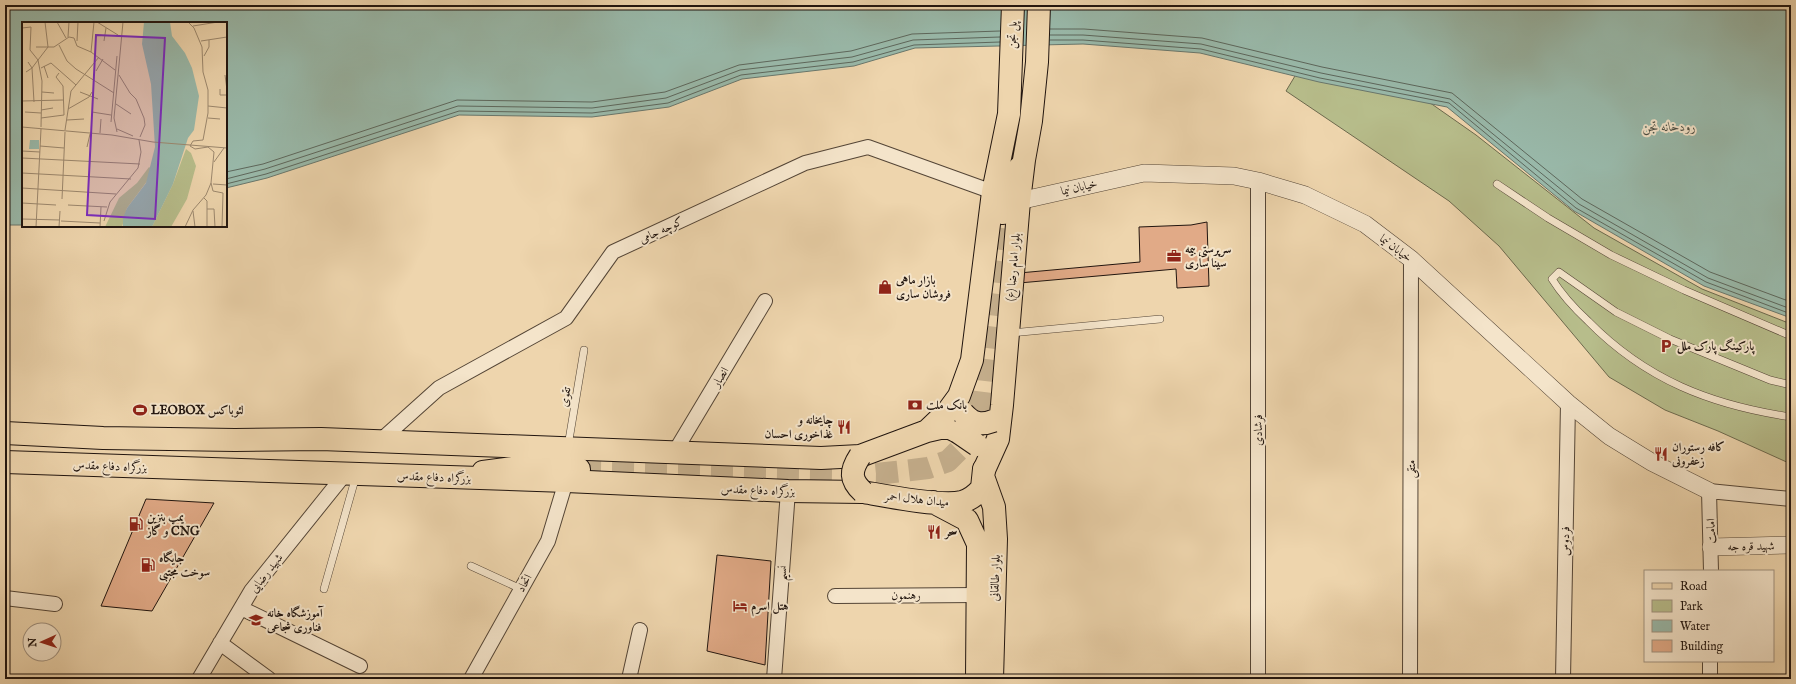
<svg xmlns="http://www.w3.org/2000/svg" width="1796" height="684" font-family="'IM FELL English',Amiri,serif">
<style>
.green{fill:#b7bd8b;stroke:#6c694d}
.water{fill:#99b9aa;stroke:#69776c}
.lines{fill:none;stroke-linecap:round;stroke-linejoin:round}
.shore{stroke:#5d675c;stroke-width:1}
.building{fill:#e1aa87;stroke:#21150f}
.trunk-tunnel{stroke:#c5af8d;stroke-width:22;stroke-dasharray:22 11;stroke-linecap:butt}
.service-casing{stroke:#544536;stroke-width:8}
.minor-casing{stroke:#544536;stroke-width:16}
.tertiary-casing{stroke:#544536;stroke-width:18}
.primary-casing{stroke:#21150f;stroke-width:24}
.trunk-casing{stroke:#21150f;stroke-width:24}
.service{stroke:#f4e4ca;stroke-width:7}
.minor{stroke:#f4e4ca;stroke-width:14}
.tertiary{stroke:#f4e4ca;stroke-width:17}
.primary{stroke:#eed5ad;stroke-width:22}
.trunk{stroke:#eed5ad;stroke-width:22}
.primary-bridge-casing{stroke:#21150f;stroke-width:24;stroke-linecap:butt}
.primary-bridge{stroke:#eed5ad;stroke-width:22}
.labels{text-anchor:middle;stroke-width:4;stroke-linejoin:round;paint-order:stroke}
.street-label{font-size:12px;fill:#21150f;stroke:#f4e4ca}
.poi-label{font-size:12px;font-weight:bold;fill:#21150f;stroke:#f4e4ca;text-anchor:start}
.water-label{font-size:13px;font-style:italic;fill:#4b4e45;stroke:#f4e4ca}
.inset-road{fill:none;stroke:#9c886e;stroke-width:1}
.view{fill:#7b2cbf;fill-opacity:0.15;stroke:#7b2cbf;stroke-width:2}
.inset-edge{fill:none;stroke:#21150f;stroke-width:2}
</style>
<rect width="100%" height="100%" fill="#eed5ad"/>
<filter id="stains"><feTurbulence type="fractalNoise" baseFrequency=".005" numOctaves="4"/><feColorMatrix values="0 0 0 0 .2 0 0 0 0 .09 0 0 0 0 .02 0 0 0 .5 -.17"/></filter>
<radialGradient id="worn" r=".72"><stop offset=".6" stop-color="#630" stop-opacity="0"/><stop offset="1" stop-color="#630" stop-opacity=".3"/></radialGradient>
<path class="green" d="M1313,46L1376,65L1476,135L1594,228L1702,289L1791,324V464L1718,431L1665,410L1609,377L1499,246L1449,201L1286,91Z"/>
<path class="water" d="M5,5H1789L1791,6V318L1704,286L1574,211L1447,107L1319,82L1200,53L1083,44L915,48L854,66L742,79L669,107L592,117L459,115L267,178L226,188V23H23V225H5Z"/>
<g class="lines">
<path class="shore" d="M1050,29H1084L1202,38L1322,67L1452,93L1582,199L1710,272L1791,302
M1050,35H1083L1201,44L1321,73L1450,99L1579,204L1708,278L1791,309
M1050,40H1083L1201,49L1320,78L1449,103L1576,208L1706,282L1791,314
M226,172L263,164L457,100L592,102L665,92L739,65L851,51L912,34L1000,31
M226,179L265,169L458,106L592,108L666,98L740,70L852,57L913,40L1000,37
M226,184L266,174L459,111L592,113L668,103L741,75L853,62L914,45L1000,42"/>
</g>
<path class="building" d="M1207,222L1209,286L1177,288L1176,269L1019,283V273L1140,262L1139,227L1191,225Z
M146,499L214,503L152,611L101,606Z
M717,555L771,561L765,665L707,651Z"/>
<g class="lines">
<path class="trunk-tunnel" d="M579,469L876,474L903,471L928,468L948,461L963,446L977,427L1003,213"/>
<defs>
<path id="service" d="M1497,184L1548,218L1611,255L1684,290L1791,336
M1010,333L1160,319
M1791,385L1770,380L1670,339L1616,312L1559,272L1552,279C1562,295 1574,308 1588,321C1646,380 1711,405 1791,417
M568,446L584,350
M471,566L521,589
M324,589L356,476"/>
<path id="minor" d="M380,441L439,388L566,318L613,252L805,163L868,147L993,192
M674,453L765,301
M1711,571L1709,491L1791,499
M835,596L978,595
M5,598L55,604
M241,608L360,666
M220,643L269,679
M199,679L251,591L345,474
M471,679L548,541L566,481
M629,679L640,630
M774,679L788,491
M1258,679V181
M1410,679L1411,259
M1563,679L1568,403
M1710,679V661"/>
<path id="tertiary" d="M1019,201L1144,173L1234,176L1258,181L1305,195L1365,224L1411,259L1568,403L1609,436L1653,463L1709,491
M1711,547L1791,545"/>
<path id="primary" d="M1003,213L1014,177L1019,168
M483,472L527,466L579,469
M984,479L994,507L996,539L992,679
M863,492C886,496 940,507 962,502C969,500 977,494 982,488L984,469
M933,502L967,520L978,544L977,678"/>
<path id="trunk" d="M927,431L948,411L959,396L972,360L993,192L1009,114L1013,5
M5,433L103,438L235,440L321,439L821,458L860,456L927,431L940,428H950L958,432
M5,462L566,481L788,491L863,492
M984,470L998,439L1002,405L1019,201L1024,160L1031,121L1037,62L1039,5"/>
</defs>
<use href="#service" class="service-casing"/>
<use href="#minor" class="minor-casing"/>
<use href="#tertiary" class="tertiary-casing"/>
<use href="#primary" class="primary-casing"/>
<use href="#trunk" class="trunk-casing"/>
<use href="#service" class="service"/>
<use href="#minor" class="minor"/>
<use href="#tertiary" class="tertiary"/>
<use href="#primary" class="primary"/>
<use href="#trunk" class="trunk"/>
<defs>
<path id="primary-bridge" d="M963,413C972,423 980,426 993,421
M958,432L977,445
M860,456C850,471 850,480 863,492"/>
</defs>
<use href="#primary-bridge" class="primary-bridge-casing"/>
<use href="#primary-bridge" class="primary-bridge"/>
</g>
<defs>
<symbol id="office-bare" viewBox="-9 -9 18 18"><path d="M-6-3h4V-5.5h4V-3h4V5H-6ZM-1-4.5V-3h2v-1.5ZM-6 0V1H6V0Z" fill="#8f2418" stroke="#f4e4ca" stroke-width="2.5" paint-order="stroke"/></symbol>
<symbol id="shop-bare" viewBox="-9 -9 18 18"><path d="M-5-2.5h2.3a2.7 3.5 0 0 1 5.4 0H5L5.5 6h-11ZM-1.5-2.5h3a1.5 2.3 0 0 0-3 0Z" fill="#8f2418" stroke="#f4e4ca" stroke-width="2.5" paint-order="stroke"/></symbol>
<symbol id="parking-bare" viewBox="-9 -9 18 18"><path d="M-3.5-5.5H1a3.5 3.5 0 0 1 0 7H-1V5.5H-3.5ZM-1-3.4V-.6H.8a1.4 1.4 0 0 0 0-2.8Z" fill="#8f2418" stroke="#f4e4ca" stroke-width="2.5" paint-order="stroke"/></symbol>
<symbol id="bank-bare" viewBox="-9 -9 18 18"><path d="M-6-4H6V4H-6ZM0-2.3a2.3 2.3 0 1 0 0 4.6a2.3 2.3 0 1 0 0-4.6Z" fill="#8f2418" stroke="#f4e4ca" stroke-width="2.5" paint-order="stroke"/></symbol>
<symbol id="stadium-bare" viewBox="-9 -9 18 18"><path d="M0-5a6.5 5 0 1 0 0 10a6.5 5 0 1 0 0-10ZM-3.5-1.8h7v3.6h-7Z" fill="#8f2418" stroke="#f4e4ca" stroke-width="2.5" paint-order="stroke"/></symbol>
<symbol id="restaurant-bare" viewBox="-9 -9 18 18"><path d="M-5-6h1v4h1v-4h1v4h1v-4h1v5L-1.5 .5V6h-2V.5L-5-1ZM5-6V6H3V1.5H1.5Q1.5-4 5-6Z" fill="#8f2418" stroke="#f4e4ca" stroke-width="2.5" paint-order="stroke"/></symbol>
<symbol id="fuel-bare" viewBox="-9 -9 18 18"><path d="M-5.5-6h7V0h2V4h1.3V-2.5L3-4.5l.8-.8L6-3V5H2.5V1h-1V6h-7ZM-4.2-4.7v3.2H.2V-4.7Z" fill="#8f2418" stroke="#f4e4ca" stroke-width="2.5" paint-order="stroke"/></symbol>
<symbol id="hotel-bare" viewBox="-9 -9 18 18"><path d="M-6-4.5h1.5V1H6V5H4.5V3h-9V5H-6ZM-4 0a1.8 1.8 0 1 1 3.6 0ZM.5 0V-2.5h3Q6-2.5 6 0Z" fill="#8f2418" stroke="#f4e4ca" stroke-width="2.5" paint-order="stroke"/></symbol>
<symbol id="school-bare" viewBox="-9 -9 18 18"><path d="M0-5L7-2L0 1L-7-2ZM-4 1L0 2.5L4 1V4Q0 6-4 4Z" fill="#8f2418" stroke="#f4e4ca" stroke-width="2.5" paint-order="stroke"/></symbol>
</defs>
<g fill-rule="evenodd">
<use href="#office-bare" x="1164" y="246" width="20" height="20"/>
<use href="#shop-bare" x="875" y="277" width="20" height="20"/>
<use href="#parking-bare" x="1656" y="336" width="20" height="20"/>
<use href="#bank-bare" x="905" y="395" width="20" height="20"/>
<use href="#stadium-bare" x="130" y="400" width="20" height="20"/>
<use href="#restaurant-bare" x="834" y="417" width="20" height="20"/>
<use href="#restaurant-bare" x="1651" y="444" width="20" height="20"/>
<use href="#fuel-bare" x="126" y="514" width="20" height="20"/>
<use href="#restaurant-bare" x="924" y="522" width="20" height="20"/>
<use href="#fuel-bare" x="138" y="555" width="20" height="20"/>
<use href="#hotel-bare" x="730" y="596" width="20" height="20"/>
<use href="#school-bare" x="246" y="610" width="20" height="20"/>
</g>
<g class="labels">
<g class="street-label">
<text transform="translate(1012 35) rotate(-87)" y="4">پل تجن</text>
<text transform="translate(1079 187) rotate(-13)" y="4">خیابان نیما</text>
<text transform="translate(661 230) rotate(-25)" y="4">کوچه جامی</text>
<text transform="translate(1396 248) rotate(37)" y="4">خیابان نیما</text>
<text transform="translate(1013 267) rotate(-85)" y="4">بلوار امام رضا (ع)</text>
<text transform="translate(720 377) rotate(-59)" y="4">انصار</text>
<text transform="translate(565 397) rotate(-80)" y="4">تقوی</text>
<text transform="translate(1258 430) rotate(-90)" y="4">فرشادی</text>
<text transform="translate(110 466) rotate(2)" y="4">بزرگراه دفاع مقدس</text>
<text transform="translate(1411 469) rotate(-90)" y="4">متقی</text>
<text transform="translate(434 477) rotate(2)" y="4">بزرگراه دفاع مقدس</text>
<text transform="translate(758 490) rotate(2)" y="4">بزرگراه دفاع مقدس</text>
<text transform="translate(917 499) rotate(6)" y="4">میدان هلال احمر</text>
<text transform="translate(1711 531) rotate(-93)" y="4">امامت</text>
<text transform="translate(1565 541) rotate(-89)" y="4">فردوس</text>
<text transform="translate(1751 546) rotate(-1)" y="4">شهید قره جه</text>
<text transform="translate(266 573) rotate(-52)" y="4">شهید رضایی</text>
<text transform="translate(782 573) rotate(-86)" y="4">نسیم</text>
<text transform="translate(995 578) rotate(-88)" y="4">بلوار طالقانی</text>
<text transform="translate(524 583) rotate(-61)" y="4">اتحاد</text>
<text x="906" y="599">رهنمون</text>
</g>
<g class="poi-label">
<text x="1185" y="253">سرپرستی بیمه<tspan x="1185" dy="14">سینا ساری</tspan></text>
<text x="896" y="284">بازار ماهی<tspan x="896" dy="14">فروشان ساری</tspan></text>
<text x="1677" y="350">پارکینگ پارک ملل</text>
<text x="926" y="409">بانک ملت</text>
<text x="151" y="414">LEOBOX لئوباکس</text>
<text x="833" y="424" text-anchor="end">چایخانه و<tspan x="833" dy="14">غذاخوری احسان</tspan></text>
<text x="1672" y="451">کافه رستوران<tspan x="1672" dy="14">زعفرونی</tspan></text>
<text x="147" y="521">پمپ بنزین<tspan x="147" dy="14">و گاز CNG</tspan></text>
<text x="945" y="536">سحر</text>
<text x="159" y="562">جایگاه<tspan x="159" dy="14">سوخت مجتبی</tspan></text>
<text x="751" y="610">هتل اسرم</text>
<text x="267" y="617">آموزشگاه خانه<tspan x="267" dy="14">فناوری شجاعی</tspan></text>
</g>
<g class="water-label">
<text x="1669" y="131">رودخانه تجن</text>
</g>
</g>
<g transform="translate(22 22)">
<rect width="205" height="205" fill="#eed5ad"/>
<path d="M164,127L169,131L174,144L165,177L149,205H130L151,162ZM127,145L131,148L129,154L105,186L100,205H83L97,176L115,161Z" fill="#b7bd8b"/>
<path d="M122,0H148L150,14L163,31L170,46L177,74L172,108L166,116L151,162L130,205H101V196L105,186L124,161L133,125L129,62L120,22ZM8,118H17V127H7Z" fill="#99b9aa"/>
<path class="inset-road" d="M35,0L44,16M75,0L96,13M171,4L196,0M0,6L9,5L8,28L16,38L10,46L12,80M46,15L47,0M55,19L56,0M82,19L84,6M179,19L205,15M37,23L45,39L54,47L92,71M14,25H32L47,15L52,16L55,24L69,30L93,48M69,30L72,0M182,34L187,25V18M22,44L26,56M19,46L29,41L54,63M74,49L81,37M4,50L10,46L6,40M37,51L34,55L41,64L42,93M97,53L108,71L114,77L122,96L123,103L118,115M203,53L205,68M198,67V73H205M20,70L32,71M58,70L76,77M0,79L41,78M94,82L109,92M186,84L205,86M46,87L67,75L70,70M19,88L31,86M3,90L19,91M70,90L89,93M19,96L42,93M186,96L198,97M45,98L62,97M89,100L95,34M0,105L90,113M19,105L20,59L16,38L26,25L23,0M95,107L111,114M43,108L49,69L77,35M95,110L92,96L101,0M78,111L79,97M90,113L131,120L205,126M18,124L42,126M65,125L68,112M0,129L18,130M0,136L118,142M192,140L202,126M0,151L109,157M189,161L191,169L201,171L200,205M191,162L205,163M0,166L94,172M182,176L185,179V205M40,177L43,110M0,181L34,183M46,183L85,185M185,187H192L193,205M171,189L173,205M0,197L38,198M39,199L78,201M82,199L88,180L116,146L119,130L117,118M14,205L19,107M37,205L38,189M78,205L79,185M163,205L171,188L184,173L189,161L192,130L186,125L173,127L168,124L171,119L181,118L186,91V68L181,50L180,25L172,6L166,0"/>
<path class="view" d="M74,13L143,16L133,197L65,193Z"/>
<rect width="205" height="205" class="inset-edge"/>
</g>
<rect width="1796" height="684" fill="none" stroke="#eed5ad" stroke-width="20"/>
<rect x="6" y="6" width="1784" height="672" fill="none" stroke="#21150f" stroke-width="2"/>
<rect x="10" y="10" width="1776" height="664" fill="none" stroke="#21150f"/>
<rect x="1644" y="570" width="130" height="92" fill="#f4e4ca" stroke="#a0917f"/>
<rect x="1652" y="583" width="20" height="6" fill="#eed5ad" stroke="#a0917f"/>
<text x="1680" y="590" font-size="12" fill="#21150f">Road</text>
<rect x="1652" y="600" width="20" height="12" fill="#b7bd8b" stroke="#a0917f"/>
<text x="1680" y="610" font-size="12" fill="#21150f">Park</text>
<rect x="1652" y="620" width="20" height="12" fill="#99b9aa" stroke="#a0917f"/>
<text x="1680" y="630" font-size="12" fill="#21150f">Water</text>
<rect x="1652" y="640" width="20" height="12" fill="#e1aa87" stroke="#a0917f"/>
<text x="1680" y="650" font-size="12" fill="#21150f">Building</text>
<g transform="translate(42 642) rotate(267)"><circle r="19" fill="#f4e4ca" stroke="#a0917f"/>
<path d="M0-3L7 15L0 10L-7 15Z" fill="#8f2418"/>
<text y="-6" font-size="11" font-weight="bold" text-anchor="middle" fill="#21150f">N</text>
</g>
<rect width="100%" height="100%" filter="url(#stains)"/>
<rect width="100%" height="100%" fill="url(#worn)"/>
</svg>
